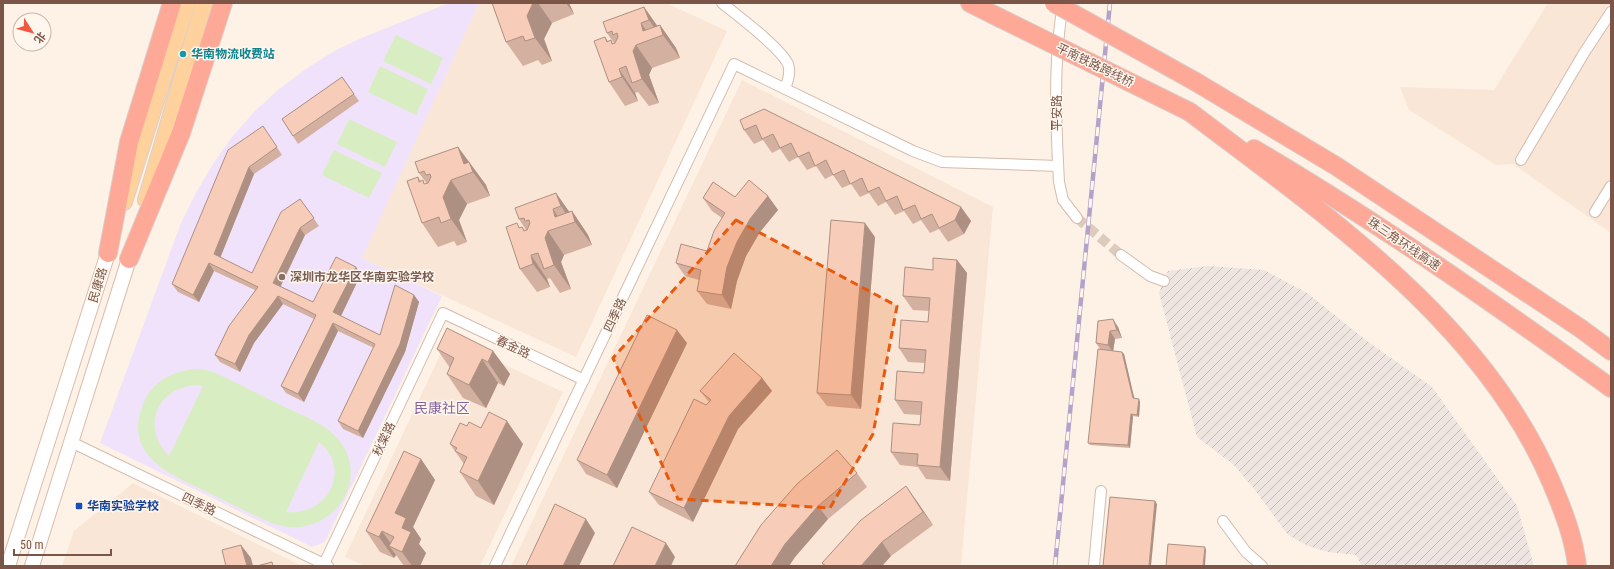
<svg xmlns="http://www.w3.org/2000/svg" width="1614" height="569" font-family="'Roboto Condensed','Noto Sans SC',sans-serif">
<style>
.residential{fill:#f9e6d6}
.industrial{fill:url(#industrial-furrows)}
.education{fill:#f0e2fb}
.pitch{fill:#d8eec2;fill-rule:evenodd}
.lines{fill:none;stroke-linecap:round;stroke-linejoin:round}
.street-tunnel{stroke:#ddcbbe;stroke-width:10;stroke-dasharray:10 5;stroke-linecap:butt}
.street-casing{stroke:#d4bbad;stroke-width:12}
.secondary-casing{stroke:#dabcac;stroke-width:16}
.primary-casing{stroke:#dacfcb;stroke-width:18}
.highway-casing{stroke:#dacfcb;stroke-width:20}
.street{stroke:#fff;stroke-width:10}
.secondary{stroke:#fff;stroke-width:14}
.primary{stroke:#ffd19c;stroke-width:16}
.highway{stroke:#fea897;stroke-width:18}
.rail-casing{stroke:#b4a2ca;stroke-width:4.5}
.rail{stroke:#fff7ee;stroke-width:3;stroke-dasharray:9;stroke-linecap:butt}
.highway-bridge-casing{stroke:#dacfcb;stroke-width:20;stroke-linecap:butt}
.highway-bridge{stroke:#fea897;stroke-width:18}
.wall{fill:#d4b0a0}
.shaded-wall{fill:#ad9082}
.building{fill:#f7cdba;stroke:#ad9082}
.marked{fill:#e8590c;fill-opacity:0.2;stroke:#e8590c;stroke-width:3;stroke-dasharray:8 5;stroke-linejoin:round}
.culture-dot{fill:#0f9aa8;stroke:#fff7ee;stroke-width:1.5}
.education-dot{fill:#8d6e63;stroke:#fff7ee;stroke-width:1.5}
.transit-dot{fill:#1a4fb4;stroke:#fff7ee;stroke-width:1.5}
.labels{text-anchor:middle;stroke-width:3;stroke-linejoin:round;paint-order:stroke}
.culture-label{font-size:12px;font-weight:bold;fill:#0d838f;stroke:#fff7ee;text-anchor:start}
.street-label{font-size:12px;fill:#7b5547;stroke:#fff7ee}
.education-label{font-size:12px;font-weight:bold;fill:#785e54;stroke:#fff7ee;text-anchor:start}
.transit-label{font-size:12px;font-weight:bold;fill:#164399;stroke:#fff7ee;text-anchor:start}
.quarter-label{font-size:14px;fill:#85639f;stroke:#fff7ee}
</style>
<defs>
<pattern id="industrial-furrows" width="10" height="10" patternUnits="userSpaceOnUse"><rect width="10" height="10" fill="#eee5e0"/><path d="M-1 1l2-2M0 10L10 0M9 11l2-2" fill="none" stroke="#c6bcb7"/></pattern>
</defs>
<rect width="100%" height="100%" fill="#fef2e6"/>
<path class="residential" d="M479,3H666L727,31L576,357L361,258Z
M1548,3H1611V233L1513,164L1496,165L1409,110L1400,87L1494,90Z
M742,80L993,207L961,566H511Z
M448,338L563,392L480,566H365L345,557Z
M133,483L302,566H62L74,531Z"/>
<path class="industrial" d="M1208,266L1264,270L1307,293L1367,341L1432,387L1517,506L1534,566H1362L1356,555L1328,552L1308,546L1288,535L1255,490L1234,465L1197,437L1159,293L1168,271Z"/>
<path class="education" d="M449,3H479L362,258L442,296L325,542L312,547L100,443L181,223L196,193L213,164L232,137L254,112L279,89L306,69L334,51L364,37Z"/>
<path class="pitch" d="M396,35L443,58L431,84L383,61Z
M380,66L428,89L416,115L368,92Z
M349,119L397,142L385,167L337,144Z
M334,150L382,173L369,198L322,175Z
M195,369L207,370L218,374C240,385 263,396 285,407C303,416 324,423 337,438C377,483 323,548 267,521C247,512 227,502 207,492C169,474 121,455 144,402C153,381 173,371 195,369ZM194,385L203,386L169,456C141,428 156,389 194,385ZM319,442C353,469 327,517 286,512Z"/>
<g class="lines">
<path class="street-tunnel" d="M1077,218L1121,255"/>
<defs>
<path id="street" d="M722,3C738,16 780,47 788,64C791,72 788,81 785,88
M1063,5C1053,60 1056,126 1059,182L1063,200L1077,218
M1521,160L1584,53L1611,12
M1595,212L1611,186
M1121,255L1150,276L1164,281
M71,442L328,566
M1223,521L1246,552L1262,566
M324,564L443,313L584,380
M495,566L734,64L913,151L942,162L1058,166
M1094,566L1101,491"/>
<path id="secondary" d="M8,566L108,253
M32,566L129,259"/>
<path id="primary" d="M146,200L204,3
M124,202L187,3"/>
<path id="highway" d="M970,3L1000,18
M1196,82L1336,166L1580,328L1611,351
M1190,112C1325,215 1484,322 1552,484C1563,510 1574,538 1577,566
M1254,149C1378,222 1495,304 1611,388
M108,253L129,142L172,3
M129,259L181,133L223,3"/>
</defs>
<use href="#street" class="street-casing"/>
<use href="#secondary" class="secondary-casing"/>
<use href="#primary" class="primary-casing"/>
<use href="#highway" class="highway-casing"/>
<use href="#street" class="street"/>
<use href="#secondary" class="secondary"/>
<use href="#primary" class="primary"/>
<use href="#highway" class="highway"/>
<defs>
<path id="rail" d="M1055,566L1110,3"/>
</defs>
<use href="#rail" class="rail-casing"/>
<use href="#rail" class="rail"/>
<defs>
<path id="highway-bridge" d="M1054,3L1196,82
M1000,18L1190,112"/>
</defs>
<use href="#highway-bridge" class="highway-bridge-casing"/>
<use href="#highway-bridge" class="highway-bridge"/>
</g>
<path class="wall" d="M492,3H569L574,14L552,23L544,39L552,61L542,65L538,60L523,66L506,42Z
M644,7L657,26L660,25L676,48L680,58L652,68L649,75L659,103L649,106L638,92L635,93L638,101L625,106L609,82L605,37L608,41L611,40L613,44L614,43L607,33Z
M342,77L359,101L298,144L282,119Z
M764,109L961,207L971,221L964,234L948,242L939,229L930,233L921,220L913,224L904,211L895,215L886,202L878,206L869,193L860,197L851,184L842,188L833,175L825,179L816,166L807,170L798,157L789,162L780,149L772,153L763,140L754,144L744,130Z
M263,126L282,155L254,174L220,257L252,273L300,199L319,226L305,235L280,286L313,302L361,274L341,316L380,335L414,295L419,302L405,352L363,438L343,429L338,421L374,348L338,331L304,402L286,393L281,386L314,319L283,304L254,343L240,372L220,362L215,355L255,290L214,271L199,302L178,292L172,284Z
M458,147L486,185L490,196L467,204L459,220L467,242L457,246L454,241L438,247L422,223L418,177L421,181L425,184H427L419,173Z
M556,193L569,212L572,211L588,235L592,245L564,255L561,262L571,289L560,293L550,278L547,279L550,287L537,292L520,269V228L522,227L525,230H526L519,219Z
M768,196L778,210L760,232L746,256L737,281L731,309L707,304L697,291L699,280L685,276L676,263L707,251L722,218L712,211L703,198Z
M875,237L861,409L827,406L817,393Z
M957,260L967,273L950,481L926,479L918,467L900,465L891,452L920,425L921,415L904,414L895,400L924,373L925,363L908,362L899,348L928,322L929,311L913,310L903,296L933,270Z
M1098,321L1118,327L1122,338L1115,339L1113,351L1124,354L1134,398L1140,402L1139,417L1133,416L1130,448L1090,445L1088,443L1100,349L1096,343Z
M687,343L617,488L586,474L577,460Z
M437,349L493,351L510,374L504,386L498,383L486,408L463,398L447,374L450,368Z
M762,378L772,391L738,429L693,522L659,505L649,492L709,402L700,391Z
M467,426L481,428L523,444L494,505L476,496L460,472L464,464L450,444Z
M421,459L435,480L413,527L421,539L419,544L426,553L420,566H404L396,555L394,558L380,552L366,531Z
M857,473L867,487L828,519L795,557L789,566H735Z
M916,500L933,525L891,556L882,566H824L822,563Z"/>
<path class="shaded-wall" d="M533,3H538L552,23L544,39L552,61L535,38L527,16Z
M566,3H569L574,14Z
M644,7L661,31L660,36L649,20Z
M641,23L652,39L643,31Z
M660,25L676,48L680,58L663,35Z
M636,45L652,68L649,75L659,103L642,79L633,51Z
M619,69L635,93L638,101L622,77Z
M458,147L486,185L490,196L473,172L464,164Z
M249,167L254,174L219,261L214,254Z
M451,180L467,204L459,220L467,242L451,219L443,197Z
M556,193L573,217L572,223L561,206Z
M768,196L778,210L760,232L746,256L737,281L731,309L722,295L727,267L737,242L750,219Z
M961,207L971,221L964,234L955,220Z
M553,209L564,226L555,217Z
M572,211L588,235L592,245L575,222Z
M865,223L875,237L861,409L851,395Z
M300,228L305,235L279,290L273,283Z
M548,231L564,255L561,262L571,289L554,265L545,238Z
M531,255L547,279L550,287L533,264Z
M957,260L967,273L950,481L940,467Z
M209,263L214,271L199,302L193,295Z
M356,267L361,274L339,320L333,312Z
M414,295L419,302L405,352L363,438L358,431Z
M278,296L283,304L254,343L240,372L235,364L249,335Z
M1113,319L1118,327L1122,338L1117,330Z
M333,323L338,331L304,402L298,394Z
M677,330L687,343L617,488L607,475Z
M1110,331L1115,339L1113,352L1108,345Z
M493,351L510,374L504,386L488,362Z
M1122,352L1124,354L1135,401L1133,398Z
M482,359L498,383L486,408L469,385Z
M762,378L772,391L738,429L693,522L684,508L729,416Z
M1139,399L1140,402L1139,417L1137,415Z
M1131,414L1133,416L1130,448L1128,445Z
M507,421L523,444L494,505L478,481Z
M421,459L435,480L413,527L421,539L419,544L426,553L420,566H412L402,552V528L395,513Z
M906,486L916,500L933,525L923,512Z
M1155,501L1157,504L1151,566H1149Z
M818,506L828,519L795,557L789,566H771L785,544Z
M586,519L595,533L579,566H563Z
M382,531L394,548L389,546L396,555L394,558L379,537Z
M882,542L891,556L882,566H861Z
M666,543L675,557L671,566H655Z
M241,545L251,558L253,566H247Z
M1205,547L1206,550L1205,566H1203Z"/>
<path class="building" d="M492,3H533L527,16L535,38L525,41L523,36L506,42Z
M644,7L649,20L641,23L643,31L660,25L663,35L636,45L633,51L642,79L632,83L626,66L619,69L622,77L609,82L594,41L605,37L607,42L611,40L612,44L615,43L618,37L617,33L613,35L612,31L607,33L603,22Z
M342,77L354,94L293,136L282,119Z
M764,109L961,207L955,220L939,228L932,214L921,219L915,205L903,210L897,196L886,201L879,187L868,192L862,178L850,184L844,170L833,175L826,160L815,166L809,152L798,157L791,143L780,148L773,134L762,139L756,125L744,130L740,120Z
M263,126L277,147L249,167L214,254L252,273L281,212L300,199L314,218L300,228L273,283L313,302L336,257L356,267L333,312L380,335L395,285L414,295L400,344L358,431L338,421L375,344L333,323L298,394L281,386L316,315L278,296L249,335L235,364L215,355L229,326L258,287L209,263L193,295L172,284L228,150Z
M458,147L464,164L469,162L473,172L451,180L443,197L451,219L441,223L439,217L422,223L407,181L418,177L419,182L423,180L424,184L428,183L431,177L430,174L426,175L424,171L419,173L415,162Z
M749,180L768,196L750,219L737,242L727,267L722,295L697,291L701,270L676,263L681,244L707,251L714,231L725,213L703,198L713,182L735,197Z
M556,193L561,206L553,209L555,217L572,211L575,222L548,231L545,238L554,265L544,269L538,253L531,255L533,264L520,269L506,227L517,223L519,228L522,227L524,231L527,230L530,223L529,220L525,221L524,218L519,219L515,208Z
M831,220L865,223L851,395L817,393Z
M933,258L957,260L940,467L917,465L918,454L891,452L893,423L920,425L922,402L895,400L897,371L924,373L926,350L899,348L901,320L928,322L930,298L903,296L905,267L933,270Z
M647,315L677,330L607,475L577,460Z
M1113,319L1117,330L1110,331L1108,345L1096,343L1098,321Z
M447,328L493,351L488,362L482,359L469,385L447,374L454,358L437,349Z
M1098,349L1122,352L1133,398L1139,399L1137,415L1131,414L1128,445L1088,443Z
M734,353L762,378L729,416L684,508L649,492L694,399L706,405L711,400L700,391Z
M489,412L507,421L478,481L460,472L467,457L455,451L457,448L450,444L460,423L467,426L469,422L481,428Z
M837,450L857,473L818,506L785,544L771,566H735L761,525L797,484Z
M404,451L421,459L395,513L406,518L402,528L411,532L402,552L389,546L394,537L382,531L379,537L366,531Z
M906,486L923,512L882,542L861,566H826L822,563L861,520Z
M1110,497L1155,501L1149,566H1103Z
M555,504L586,519L563,566H526Z
M632,527L666,543L655,566H613Z
M1168,544L1205,547L1203,566H1166Z
M241,545L247,566H226L222,550Z
M272,562L273,566H257Z"/>
<path class="marked" d="M736,220L897,306L873,434L830,508L678,499L613,358Z"/>
<circle class="culture-dot" cx="183" cy="54" r="4"/>
<circle class="education-dot" cx="282" cy="277" r="4"/>
<rect class="transit-dot" x="75" y="502" width="8" height="8" rx="2"/>
<g class="labels">
<g class="culture-label">
<text x="191" y="58">华南物流收费站</text>
</g>
<g class="street-label">
<text transform="translate(1095 65) rotate(26)" y="4">平南铁路跨线桥</text>
<text transform="translate(1057 113) rotate(-90)" y="4">平安路</text>
<text transform="translate(1404 244) rotate(34)" y="4">珠三角环线高速</text>
<text transform="translate(98 285) rotate(-73)" y="4">民康路</text>
<text transform="translate(615 315) rotate(-65)" y="4">四季路</text>
<text transform="translate(513 347) rotate(25)" y="4">春金路</text>
<text transform="translate(384 439) rotate(-65)" y="4">秋棠路</text>
<text transform="translate(199 504) rotate(26)" y="4">四季路</text>
</g>
<g class="education-label">
<text x="290" y="281">深圳市龙华区华南实验学校</text>
</g>
<g class="transit-label">
<text x="87" y="510">华南实验学校</text>
</g>
<g class="quarter-label">
<text x="442" y="413">民康社区</text>
</g>
</g>
<rect width="1614" height="569" fill="none" stroke="#7b5547" stroke-width="8"/>
<g transform="translate(32 32) rotate(126)"><circle r="19" fill="#fff7ee" stroke="#cab6ab"/>
<path d="M0-3L7 15L0 10L-7 15Z" fill="#f4563f"/>
<text y="-6" font-size="11" font-weight="bold" text-anchor="middle" fill="#7b5547">北</text>
</g>
<path d="M14 549v6h97v-6" fill="none" stroke="#7b5547" stroke-width="2"/>
<text x="20" y="549" font-size="12" fill="#7b5547" stroke="#fff7ee" stroke-width="3" paint-order="stroke">50 m</text>
</svg>
